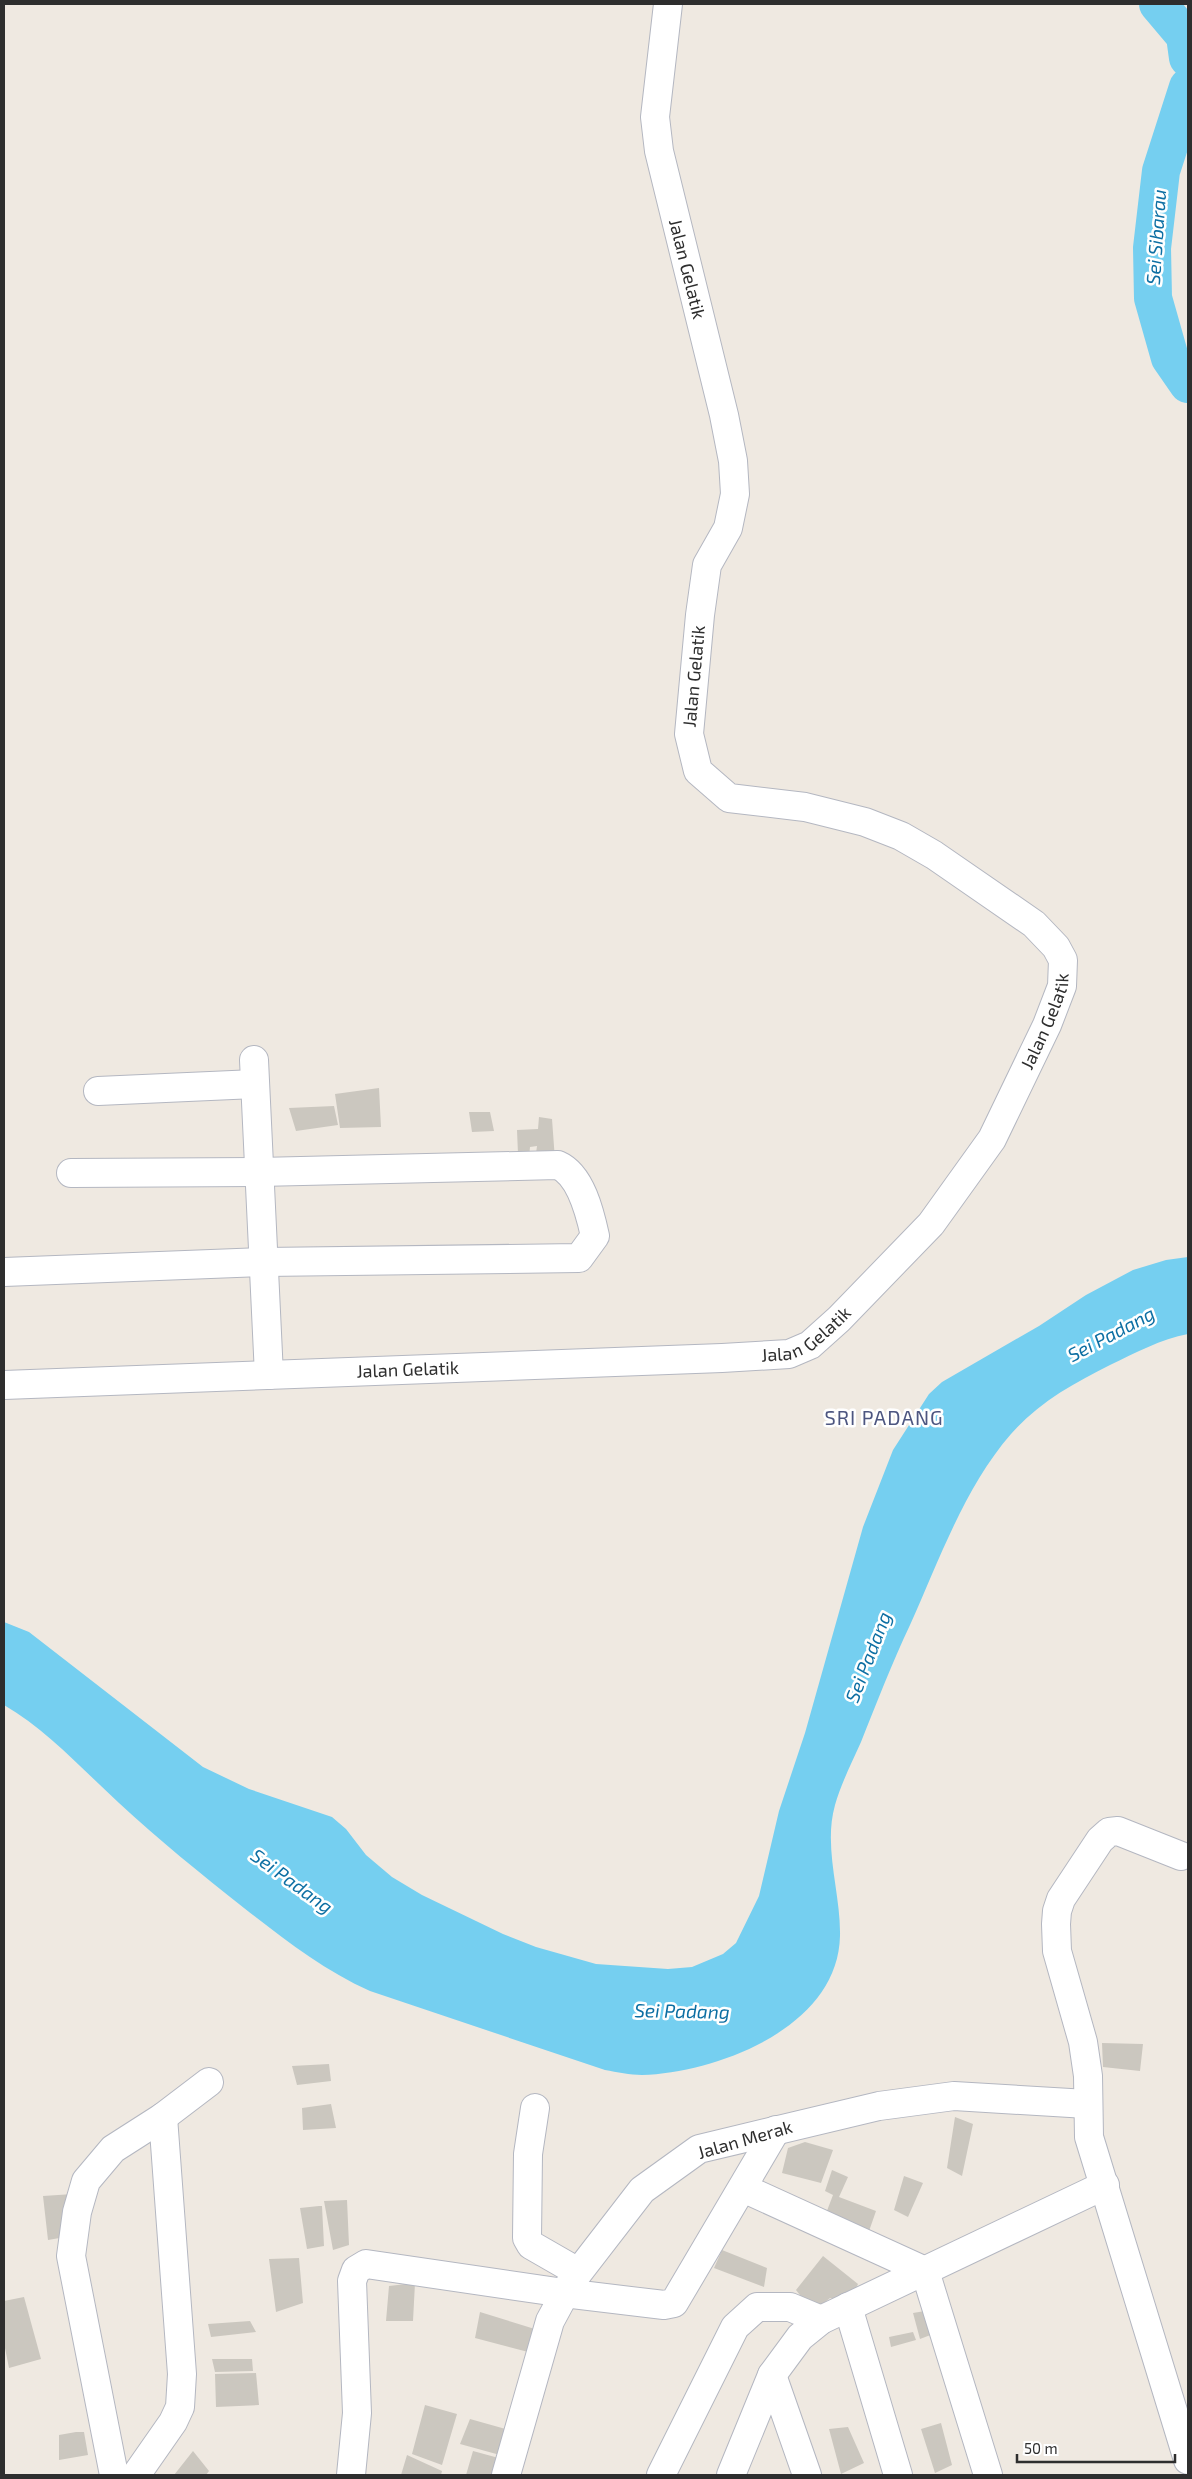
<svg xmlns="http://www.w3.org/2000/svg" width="1192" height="2479" font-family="'Exo 2',sans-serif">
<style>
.water{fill:#75cff0}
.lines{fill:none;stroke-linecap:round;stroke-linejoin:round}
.river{stroke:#75cff0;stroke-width:38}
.building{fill:#cbc7bf}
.minor-casing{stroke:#b4b7c1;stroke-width:30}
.minor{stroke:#fff;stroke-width:28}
.labels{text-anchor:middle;stroke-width:5;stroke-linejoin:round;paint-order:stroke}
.street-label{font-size:18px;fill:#2e2e2e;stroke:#fff}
.water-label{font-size:19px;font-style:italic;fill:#0d6fa3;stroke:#fff}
.quarter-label{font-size:20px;letter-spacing:1px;fill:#4d5680;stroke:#fff}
</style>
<rect width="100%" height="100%" fill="#efe9e1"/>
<path class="water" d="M1188,1257V1334C1161,1339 1135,1353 1110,1365C1074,1383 1038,1403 1011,1434C964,1488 939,1561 910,1625C892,1663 877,1702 861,1742C852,1762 841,1784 835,1805C823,1848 841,1893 840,1936C838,2027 719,2072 642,2075C630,2075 617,2072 605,2070L370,1991C323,1970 284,1939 244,1908C201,1874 159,1840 119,1803C82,1769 47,1730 4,1705V1622L29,1632L203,1767L249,1789L332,1817L346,1829L366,1855L392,1877L422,1895L503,1934L536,1947L596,1964L668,1969L692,1967L723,1954L736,1943L759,1896L779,1811L805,1733L863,1527L893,1450L929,1394L942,1382L1039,1326L1086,1295L1133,1270L1166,1260Z"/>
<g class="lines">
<path class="river" d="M1158,4L1185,36L1188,58
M1188,87L1161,171L1152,248L1153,298L1170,358L1188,384"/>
</g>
<path class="building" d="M379,1088L381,1127L340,1128L335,1094Z
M334,1106L338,1125L296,1131L289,1108Z
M469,1112H490L494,1131L472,1132Z
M539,1117L552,1119L555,1160L535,1161L537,1146L530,1147L529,1157L518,1154L517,1130L538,1129Z
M1102,2043L1143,2044L1140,2071L1103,2067Z
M329,2064L331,2081L297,2085L292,2066Z
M331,2104L336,2128L303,2130L302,2108Z
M955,2117L973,2124L962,2176L947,2168Z
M805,2142L833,2150L821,2183L782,2173L788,2148Z
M832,2170L848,2177L839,2197L876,2211L868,2234L825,2216L833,2195L825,2191Z
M904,2176L923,2183L908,2217L894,2210Z
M73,2194L71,2236L48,2240L43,2196Z
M347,2200L349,2245L333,2250L324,2201Z
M319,2206H322L324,2246L307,2249L300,2208Z
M722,2250L767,2268L764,2287L714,2268Z
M823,2256L858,2284L849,2303L830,2298L813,2312L796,2290Z
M299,2258L303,2303L276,2312L269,2259Z
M415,2283L413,2321H386L389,2286Z
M24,2297L41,2359L9,2368L4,2343V2301Z
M931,2310L941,2331L920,2339L913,2313Z
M480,2312L538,2330L532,2353L475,2338Z
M250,2321L256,2332L211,2337L208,2324Z
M913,2332L916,2340L891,2347L889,2337Z
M212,2359H252L253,2371L215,2372Z
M256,2373L259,2405L216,2407L215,2374Z
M425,2405L457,2414L442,2465L412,2454Z
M470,2419L516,2432L500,2455L460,2444Z
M941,2423L952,2465L935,2473L921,2429Z
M848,2427L864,2463L841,2474L829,2429Z
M76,2432H84L88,2455L59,2460V2435Z
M193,2451L209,2471L206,2475H174Z
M473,2451L506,2460L501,2475H466Z
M407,2455L442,2471L441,2475H401Z"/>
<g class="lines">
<defs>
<g id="minor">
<path d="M254,1060L269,1375"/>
<path d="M98,1091L255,1084"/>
<path d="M4,1272L264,1262L579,1258L595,1236C590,1213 581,1175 558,1165L259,1172L71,1173"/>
<path id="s1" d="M4,1385L722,1358L789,1354L810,1345L839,1319L931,1224L992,1139L1047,1025L1062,986L1063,960L1056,947L1034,924L934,855L901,836L865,822L805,807L729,798L698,771L689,734L700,615L707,565L728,528L735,494L733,461L724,415L659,151L655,117L668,4"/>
<path d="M1181,1856L1118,1831L1109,1832L1100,1840L1061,1899L1057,1911L1056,1924L1057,1951L1083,2042L1088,2076L1089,2137L1188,2460"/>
<path d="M535,2108L528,2154L527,2238L531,2245L578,2272"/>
<path d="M743,2188L925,2271L988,2475"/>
<path d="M848,2307L898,2475"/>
<path d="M772,2375L807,2475"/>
<path d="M114,2475L71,2256L77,2212L86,2181L113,2149L163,2117L209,2082"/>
<path d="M136,2475L173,2422L180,2407L182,2374L163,2117"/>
<path d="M351,2475L357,2413L352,2281L356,2270L366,2264L564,2293L664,2305L674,2303L776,2130"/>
<path d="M506,2475L550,2321L571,2282L642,2190L699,2149L879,2106L954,2096L1087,2104"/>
<path d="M661,2475L735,2327L757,2307H790L821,2320"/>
<path d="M731,2475L772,2375L800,2337L821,2320L1105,2185"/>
</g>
</defs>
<use href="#minor" class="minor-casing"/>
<use href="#minor" class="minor"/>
</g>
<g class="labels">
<g class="street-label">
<text transform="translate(687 269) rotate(76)" y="6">Jalan Gelatik</text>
<text dy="6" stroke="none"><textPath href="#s1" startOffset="1799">Jalan Gelatik</textPath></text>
<text dy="6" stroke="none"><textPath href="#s1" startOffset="1214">Jalan Gelatik</textPath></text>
<text dy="6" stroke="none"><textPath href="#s1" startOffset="809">Jalan Gelatik</textPath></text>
<text dy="6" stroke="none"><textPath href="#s1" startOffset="404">Jalan Gelatik</textPath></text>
<text transform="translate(745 2140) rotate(-16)" y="6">Jalan Merak</text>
</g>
<g class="water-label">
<text transform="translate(1156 237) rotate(-86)" y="7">Sei Sibarau</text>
<text transform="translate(1111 1334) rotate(-28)" y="7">Sei Padang</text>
<text transform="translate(868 1657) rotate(-69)" y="7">Sei Padang</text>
<text transform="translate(292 1881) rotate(36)" y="7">Sei Padang</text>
<text transform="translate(682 2011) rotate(1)" y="7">Sei Padang</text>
</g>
<g class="quarter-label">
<text x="884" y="1425">SRI PADANG</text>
</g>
</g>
<rect width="1192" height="2479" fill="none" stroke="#2e2e2e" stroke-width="10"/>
<path d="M1017 2454v8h158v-8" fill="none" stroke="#2e2e2e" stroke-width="2.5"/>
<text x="1024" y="2454" font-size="15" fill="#2e2e2e" stroke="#ffffff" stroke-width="4" paint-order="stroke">50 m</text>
</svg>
